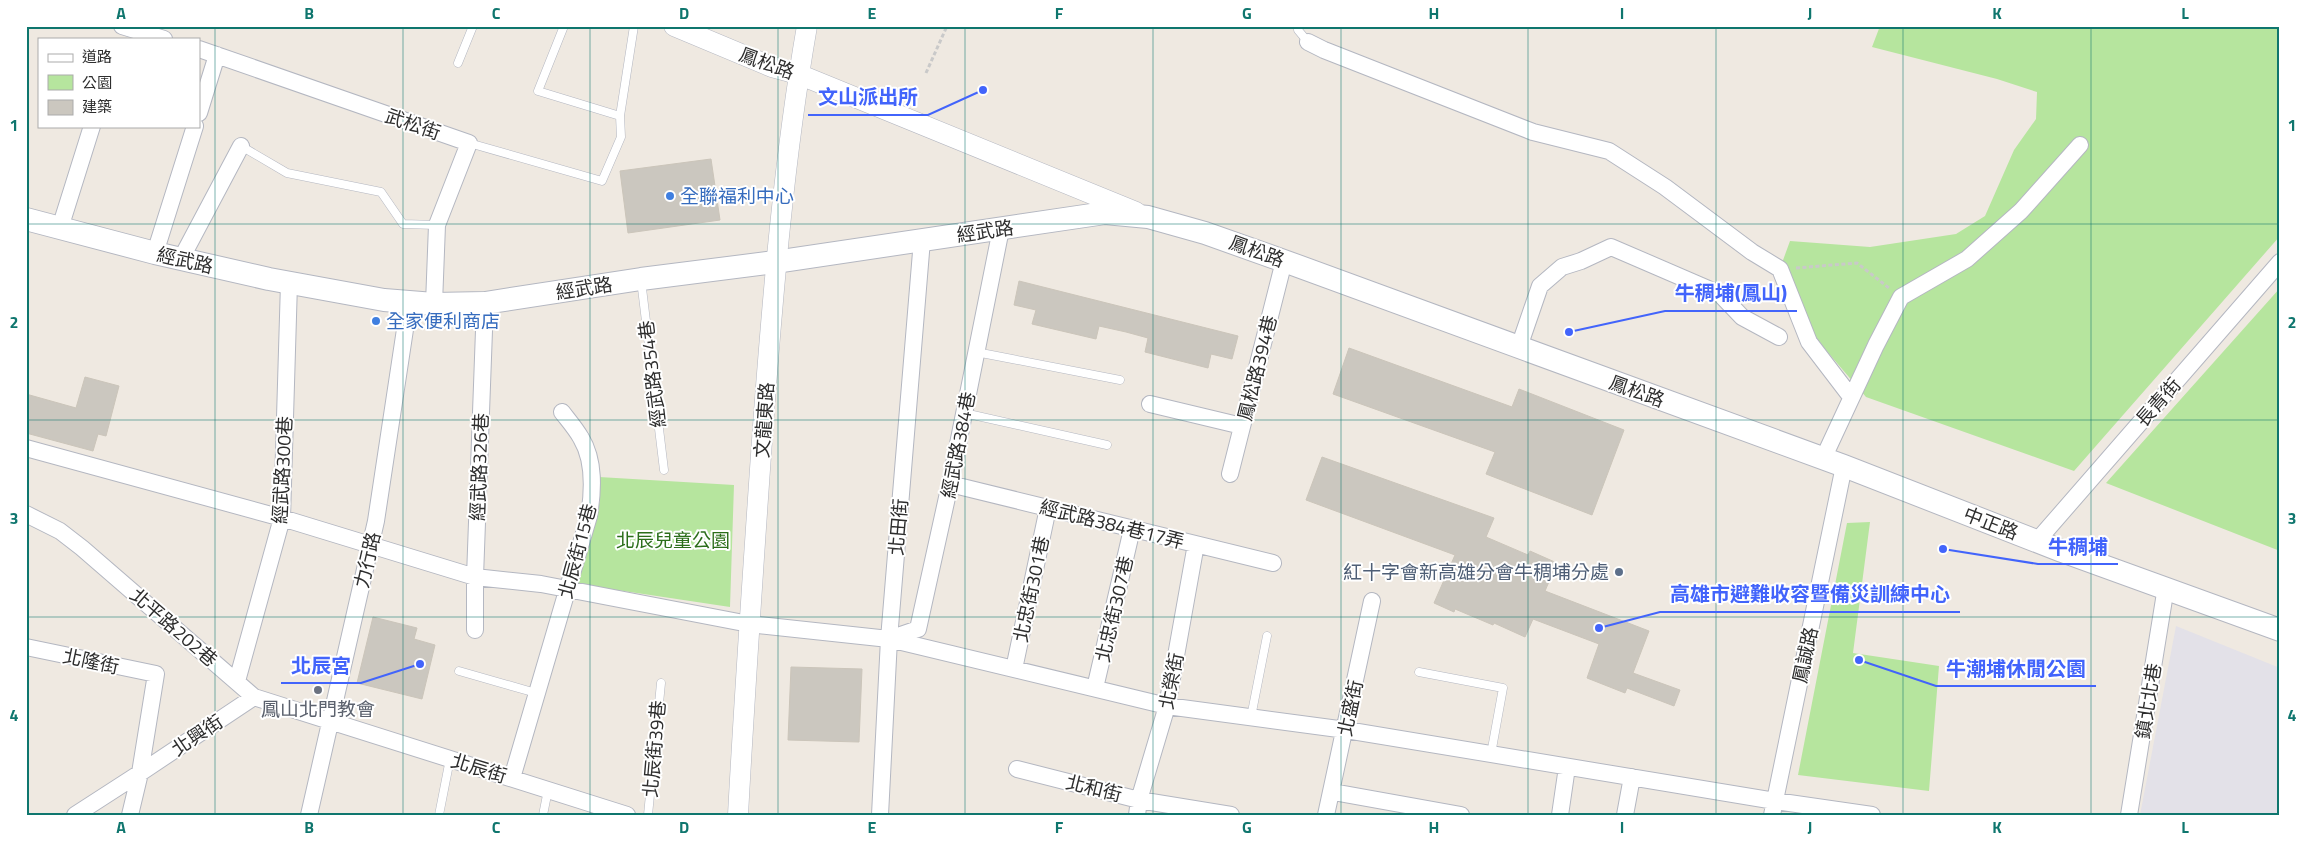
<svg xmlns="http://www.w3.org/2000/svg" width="2306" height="841" font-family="'Titillium Web','Noto Sans TC',sans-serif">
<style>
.industrial{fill:#e3e1e8}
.green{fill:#b6e59e}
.building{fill:#cbc7bf;stroke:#cbc5ba}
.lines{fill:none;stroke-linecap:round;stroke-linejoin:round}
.service-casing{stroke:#b4b7c1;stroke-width:9}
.minor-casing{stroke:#b4b7c1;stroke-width:18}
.tertiary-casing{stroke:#b4b7c1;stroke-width:21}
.secondary-casing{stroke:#b4b7c1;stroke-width:24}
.path{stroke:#c9c9c9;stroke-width:3;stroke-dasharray:4 2.5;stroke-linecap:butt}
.service{stroke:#fff;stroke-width:8}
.minor{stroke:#fff;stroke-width:16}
.tertiary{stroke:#fff;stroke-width:20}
.secondary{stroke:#fff;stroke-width:22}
.grid{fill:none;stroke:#0f766e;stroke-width:1;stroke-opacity:0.55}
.shop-dot{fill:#3f7fe0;stroke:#fff;stroke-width:2}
.service-dot{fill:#5c6f8a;stroke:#fff;stroke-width:2}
.worship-dot{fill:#6b7280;stroke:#fff;stroke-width:2}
.labels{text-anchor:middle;stroke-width:4;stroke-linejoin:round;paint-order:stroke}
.street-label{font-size:19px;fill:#2e2e2e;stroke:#fff}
.shop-label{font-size:19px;fill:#366cbe;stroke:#fff;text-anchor:start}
.park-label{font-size:19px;fill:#2c6e1b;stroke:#fff}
.service-label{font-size:19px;fill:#4e5e75;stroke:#fff;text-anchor:end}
.worship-label{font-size:19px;fill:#5b616d;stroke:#fff}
.leader{fill:none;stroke:#4264fb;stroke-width:2}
.callout-dot{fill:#4264fb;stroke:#fff;stroke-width:2}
.callout-label{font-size:20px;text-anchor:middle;font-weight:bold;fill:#4264fb;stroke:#fff;stroke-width:4;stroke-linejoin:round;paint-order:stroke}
.neatline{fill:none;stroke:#0f766e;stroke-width:2}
.grid-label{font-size:16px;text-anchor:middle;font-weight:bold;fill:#0f766e}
</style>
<rect width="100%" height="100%" fill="#efe9e1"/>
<path class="industrial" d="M2176,626L2280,668V815H2140Z"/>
<path class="green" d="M1880,26H2280V236L2074,471L1866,397L1807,328L1782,263L1790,241L1870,247L1956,234L1985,216L2014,150L2036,119L2037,92L1997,79L1872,47Z
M2280,288V551L2106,483Z
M599,477L734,485L730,607L577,584L600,501Z
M1870,522L1853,653L1939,666L1929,791L1798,775L1847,523Z"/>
<path class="building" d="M711,159L720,220L628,233L620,171Z
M1019,281L1238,336L1232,359L1211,354L1208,368L1145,352L1148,338L1126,332L1099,326L1096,339L1032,324L1036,310L1014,305Z
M1349,348L1512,407L1519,389L1624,430L1592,515L1486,474L1495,452L1333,394Z
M85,377L119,386L106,436L98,434L93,451L26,433V394L76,408Z
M1322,457L1494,518L1486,537L1528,555L1530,551L1557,563L1545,591L1649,631L1633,673L1680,690L1674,706L1627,688L1625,693L1587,678L1599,644L1533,619L1525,637L1494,623L1493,625L1455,609L1454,612L1434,603L1455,555L1306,500Z
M373,617L417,628L414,639L435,645L422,699L357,683Z
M791,667L862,669L859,742L788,740Z"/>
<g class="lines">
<defs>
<path id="service" d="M564,26L538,91L620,116
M1298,26V30L1308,42
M458,63L473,26
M469,143L602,181L621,137L620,116L634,26
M241,146L287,173L381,192L403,224L437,225
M641,280L664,470
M976,352L1120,380
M964,413L1107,445
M459,671L536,693
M1419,672L1503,688L1491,754
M1251,717L1267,636
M439,815L450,759
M543,815L548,790
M648,815L661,683"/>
<path id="minor" d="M122,26L164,39
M1308,42L1324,50L1533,132L1609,151L1665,187L1752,252L1780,269L1809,342L1851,397
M199,49L469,143L437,225L434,304
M199,113L217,55
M60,228L92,126
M155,253L195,126
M181,259L241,146
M1519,347L1540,286L1562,267L1581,261L1611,247L1720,294L1742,317L1779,337
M1150,404L1242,426
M26,448L282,518L475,577L541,584L749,624L889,639L1167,706L1346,730L1775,801L1872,815
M1823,459L1876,345L1901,297L1967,259L2021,211L2080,145
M1230,474L1284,261
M950,484L1273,563
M26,514L60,531L82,548L254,697L627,815
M2037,541L2280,262
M475,630V577L485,303
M889,639L918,629L950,484L1001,229
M26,647L156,674L140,773L75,815
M1014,669L1048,508
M237,681L282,518L289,283
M1095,688L1132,529
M1017,769L1139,800L1231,815
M512,778L589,516C593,491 595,461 581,438C576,429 569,421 562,412
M1333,792L1461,815
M130,815L140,773L254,697
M309,815L376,521L409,303
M880,815L889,639L922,240
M1137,815L1139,800L1167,706L1196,544
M1326,815L1372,601
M1560,815L1567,767
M1625,815L1632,777
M1772,815L1844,466
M2129,815L2166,587"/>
<path id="tertiary" d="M674,26L772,67L798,74L1136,212
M738,815C745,685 754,555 763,426C773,292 784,158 807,26"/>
<path id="secondary" d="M26,219L155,253L269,279L384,300L434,304L485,303L641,279L775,262L1105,213L1148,217L1205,233L1284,261L1844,466L2062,551L2280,630"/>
</defs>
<use href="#service" class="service-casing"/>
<use href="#minor" class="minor-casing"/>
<use href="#tertiary" class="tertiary-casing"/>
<use href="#secondary" class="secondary-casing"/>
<path class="path" d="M926,73L947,26
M1796,268L1857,263L1889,288"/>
<use href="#service" class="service"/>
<use href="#minor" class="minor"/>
<use href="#tertiary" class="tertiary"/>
<use href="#secondary" class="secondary"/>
</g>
<path class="grid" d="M215,26V815M403,26V815M590,26V815M778,26V815M965,26V815M1153,26V815M1341,26V815M1528,26V815M1716,26V815M1903,26V815M2091,26V815M26,224H2280M26,420H2280M26,617H2280"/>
<g class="shop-dot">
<circle cx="670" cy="196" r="5"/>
<circle cx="376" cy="321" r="5"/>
</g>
<circle class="service-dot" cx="1619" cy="572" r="5"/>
<circle class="worship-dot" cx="318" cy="690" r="5"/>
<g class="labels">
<g class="street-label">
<text transform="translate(767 63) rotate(20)" y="7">鳳松路</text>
<text transform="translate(413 124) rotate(19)" y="7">武松街</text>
<text transform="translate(985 231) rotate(-8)" y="7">經武路</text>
<text transform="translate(1257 251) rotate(20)" y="7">鳳松路</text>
<text transform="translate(185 260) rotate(13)" y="7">經武路</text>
<text transform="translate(584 288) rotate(-9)" y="7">經武路</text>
<text transform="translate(1257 368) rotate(-76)" y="7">鳳松路394巷</text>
<text transform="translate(652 374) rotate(-97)" y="7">經武路354巷</text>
<text transform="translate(1637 391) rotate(20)" y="7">鳳松路</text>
<text transform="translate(2158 402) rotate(-49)" y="7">長青街</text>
<text transform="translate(764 420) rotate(-86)" y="7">文龍東路</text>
<text transform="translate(958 445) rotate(-79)" y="7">經武路384巷</text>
<text transform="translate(479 467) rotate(-88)" y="7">經武路326巷</text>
<text transform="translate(282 470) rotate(-87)" y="7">經武路300巷</text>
<text transform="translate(1991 523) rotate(21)" y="7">中正路</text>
<text transform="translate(1112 524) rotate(14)" y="7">經武路384巷17弄</text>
<text transform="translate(898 527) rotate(-85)" y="7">北田街</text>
<text transform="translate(577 551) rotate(-75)" y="7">北辰街15巷</text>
<text transform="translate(367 560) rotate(-77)" y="7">力行路</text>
<text transform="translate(1031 589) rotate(-78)" y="7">北忠街301巷</text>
<text transform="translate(1114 609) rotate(-77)" y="7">北忠街307巷</text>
<text transform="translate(174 627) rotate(41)" y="7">北平路202巷</text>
<text transform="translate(1805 655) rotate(-78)" y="7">鳳誠路</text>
<text transform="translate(91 661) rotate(12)" y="7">北隆街</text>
<text transform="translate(1171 681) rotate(-79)" y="7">北榮街</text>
<text transform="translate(2148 701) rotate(-81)" y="7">鎮北北巷</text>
<text transform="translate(1350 708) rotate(-78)" y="7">北盛街</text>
<text transform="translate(197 735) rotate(-34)" y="7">北興街</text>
<text transform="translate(654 749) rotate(-85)" y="7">北辰街39巷</text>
<text transform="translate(479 768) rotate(17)" y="7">北辰街</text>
<text transform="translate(1094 788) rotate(14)" y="7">北和街</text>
</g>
<g class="shop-label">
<text x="680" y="203">全聯福利中心</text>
<text x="386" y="328">全家便利商店</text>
</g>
<g class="park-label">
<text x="673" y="547">北辰兒童公園</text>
</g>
<g class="service-label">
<text x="1609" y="579">紅十字會新高雄分會牛稠埔分處</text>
</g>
<g class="worship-label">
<text x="318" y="716">鳳山北門教會</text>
</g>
</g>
<path class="leader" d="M983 90L928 115H808M1569 332L1665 311H1797M1943 549L2038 564H2118M1599 628L1660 612H1960M420 664L361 683H281M1859 660L1936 686H2096"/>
<g class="callout-dot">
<circle cx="983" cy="90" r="5"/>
<circle cx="1569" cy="332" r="5"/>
<circle cx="1943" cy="549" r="5"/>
<circle cx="1599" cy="628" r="5"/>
<circle cx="420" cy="664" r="5"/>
<circle cx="1859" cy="660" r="5"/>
</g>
<g class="callout-label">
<text x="868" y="104">文山派出所</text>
<text x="1731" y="300">牛稠埔(鳳山)</text>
<text x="2078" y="554">牛稠埔</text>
<text x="1810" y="601">高雄市避難收容暨備災訓練中心</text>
<text x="321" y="673">北辰宮</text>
<text x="2016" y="676">牛潮埔休閒公園</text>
</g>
<rect width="2306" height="841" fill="none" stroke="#ffffff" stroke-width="55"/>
<rect x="38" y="38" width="162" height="90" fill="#ffffff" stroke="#ababab"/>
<rect x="48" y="54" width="25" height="8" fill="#ffffff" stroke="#ababab"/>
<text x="82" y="62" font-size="15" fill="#2e2e2e">道路</text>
<rect x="48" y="75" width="25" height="15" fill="#b6e59e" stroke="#ababab"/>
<text x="82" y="88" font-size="15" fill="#2e2e2e">公園</text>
<rect x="48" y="100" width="25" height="15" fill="#cbc7bf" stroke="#ababab"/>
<text x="82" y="112" font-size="15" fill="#2e2e2e">建築</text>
<rect x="28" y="28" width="2250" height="786" class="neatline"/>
<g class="grid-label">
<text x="121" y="19">A</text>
<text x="309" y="19">B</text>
<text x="496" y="19">C</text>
<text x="684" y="19">D</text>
<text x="872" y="19">E</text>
<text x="1059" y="19">F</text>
<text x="1247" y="19">G</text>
<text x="1434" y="19">H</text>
<text x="1622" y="19">I</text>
<text x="1810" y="19">J</text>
<text x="1997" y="19">K</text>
<text x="2185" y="19">L</text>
<text x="14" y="131">1</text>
<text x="2292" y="131">1</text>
<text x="14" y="328">2</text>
<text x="2292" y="328">2</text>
<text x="14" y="524">3</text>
<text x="2292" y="524">3</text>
<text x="14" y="721">4</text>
<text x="2292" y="721">4</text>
<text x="121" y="833">A</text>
<text x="309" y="833">B</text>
<text x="496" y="833">C</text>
<text x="684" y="833">D</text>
<text x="872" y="833">E</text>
<text x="1059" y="833">F</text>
<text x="1247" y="833">G</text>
<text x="1434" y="833">H</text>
<text x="1622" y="833">I</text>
<text x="1810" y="833">J</text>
<text x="1997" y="833">K</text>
<text x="2185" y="833">L</text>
</g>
</svg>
